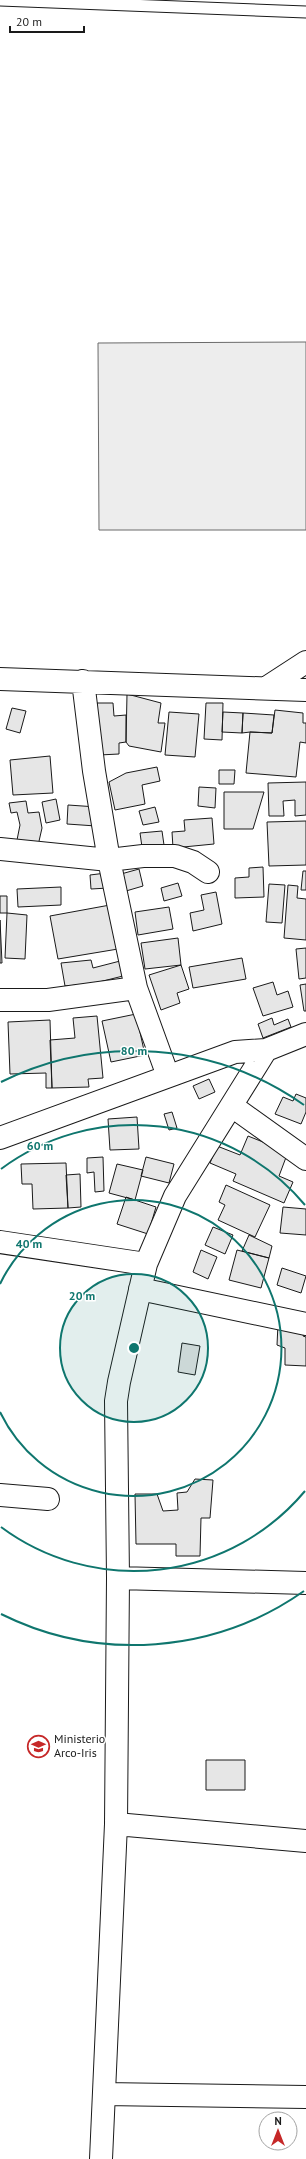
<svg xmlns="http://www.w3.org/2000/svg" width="306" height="2159" font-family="'PT Sans',sans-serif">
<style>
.built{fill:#ededed;stroke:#6a6a6a}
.building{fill:#e6e6e6;stroke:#1a1a1a}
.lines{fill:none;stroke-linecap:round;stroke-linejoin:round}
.service-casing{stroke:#1a1a1a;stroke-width:13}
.minor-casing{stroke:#1a1a1a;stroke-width:24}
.service{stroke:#fff;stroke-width:11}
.minor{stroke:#fff;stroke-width:22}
.ring{fill:none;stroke:#0f766e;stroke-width:2}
.labels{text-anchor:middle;stroke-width:3;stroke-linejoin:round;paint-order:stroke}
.poi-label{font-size:12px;fill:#1a1a1a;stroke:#fff;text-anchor:start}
.centre{fill:#0f766e;stroke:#fff;stroke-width:2}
.ring-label{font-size:12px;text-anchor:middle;font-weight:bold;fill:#0f766e;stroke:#fff;stroke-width:3;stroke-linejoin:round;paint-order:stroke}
</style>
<rect width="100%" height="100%" fill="#fff"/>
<path class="built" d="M306,342V530H99L98,343Z"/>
<path class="building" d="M127,694L161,703L158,723H165L161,752L129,746L126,742Z
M97,703H113L114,716L126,715V742L119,743V754L99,755Z
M206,703H223L222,740L204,739Z
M12,708L26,711L20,733L6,729Z
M275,710L303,713V723H306V743L300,742L296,777L246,773L250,732L272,733Z
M169,712L199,714L195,757L165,755Z
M223,712L243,713L242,733L222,732Z
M243,713L274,715L272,733L250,732L242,733Z
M50,756L53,793L13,795L10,760Z
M157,767L160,781L142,785L145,804L115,810L109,782L126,773Z
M219,770H235L234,784H219Z
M306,782V815L295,816V800L283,801L284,816H269L268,783Z
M199,787L216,788L215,808L198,806Z
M224,792H264L253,829H224Z
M56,799L60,820L46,823L42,802Z
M26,801L28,813L39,812L42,828L37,850L16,845L20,825L17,812L11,813L9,803Z
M68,805L97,807L96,826L67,824Z
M155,807L159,822L143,825L139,811Z
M212,818L214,844L173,848L172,832L185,831L184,820Z
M306,821V865L269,866L267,822Z
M162,831L164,845L142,847L140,833Z
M263,867L264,897L235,898V878L249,877V868Z
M139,869L143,886L126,891L121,874Z
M303,871H306V890H301Z
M106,873L108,888L91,889L90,875Z
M178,883L182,896L164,901L161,888Z
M269,884L285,885L282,923L266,922Z
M288,885L298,886L297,898L306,899V940L284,938Z
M61,887V905L18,907L17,889Z
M216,892L222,924L193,931L190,913L204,910L201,895Z
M0,896H7V913H0Z
M110,905L118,949L58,959L50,916Z
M169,907L173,929L138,935L135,912Z
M7,913L27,915L25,959L5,958Z
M0,920L2,963H0Z
M178,938L181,965L145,969L141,943Z
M306,948V978L299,979L296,949Z
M242,958L246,979L193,988L189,967Z
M91,960L93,968L124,960L127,975L91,984L65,986L61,963Z
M181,965L189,989L177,993L180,1003L161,1010L149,975Z
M273,982L277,995L288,991L293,1007L263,1016L253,988Z
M306,984V1011H304L300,985Z
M136,1014L145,1055L111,1062L102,1021Z
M97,1016L103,1078L88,1079L89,1087L52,1088L50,1040L75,1038L73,1018Z
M272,1018L274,1025L288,1019L291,1027L263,1038L258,1024Z
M50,1020L52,1088H46V1073L10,1074L8,1022Z
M209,1079L215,1092L199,1099L193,1086Z
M296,1094L306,1098V1112L301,1124L275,1114L283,1097L293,1101Z
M172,1112L177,1128L169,1130L164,1114Z
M137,1117L139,1149L110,1150L108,1119Z
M248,1136L288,1152L279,1176L293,1182L284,1203L233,1181L236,1174L210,1163L217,1146L240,1155Z
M103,1157L104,1191L95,1192L94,1172L87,1173V1158Z
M146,1157L174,1164L169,1183L141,1176Z
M66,1163L68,1208L33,1209L32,1184H22L21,1164Z
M117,1164L143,1170L135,1200L109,1193Z
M80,1174L81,1207L68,1208L66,1175Z
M226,1185L270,1205L255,1237L218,1220L225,1205L219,1202Z
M126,1197L156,1207L148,1234L117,1224Z
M283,1207L306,1209V1235L280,1233Z
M213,1227L233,1235L225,1254L205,1245Z
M249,1235L272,1246L269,1258L242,1251Z
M201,1250L217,1257L208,1279L193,1272Z
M237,1250L269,1258L261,1288L229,1280Z
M282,1268L306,1276L301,1293L277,1285Z
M278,1324L306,1328L303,1336L306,1337V1366L285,1365V1348L277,1345Z
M182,1343L200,1346L195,1375L178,1372Z
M195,1479L213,1480L210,1518H201L200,1556H176V1544H136L135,1494H157L163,1511L178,1510L177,1493L187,1492Z
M206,1760H245V1790H206Z"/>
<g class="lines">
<defs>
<path id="service" d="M0,0L306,12"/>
<path id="minor" d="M0,679L306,690
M83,681L94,771L109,860L136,988L168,1076
M266,688L306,662
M0,849L109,860L143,856H175L193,862L208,872
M0,1000H48L136,988
M232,1106L306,1159
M0,1138L235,1052L266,1050L306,1034
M0,1242L146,1264
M140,1289L306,1324
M0,1495L48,1499
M118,1578L306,1583
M116,1824L306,1841
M104,2094L306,2097
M101,2159L116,1824L118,1578L116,1401L119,1382L146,1264L175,1196L266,1050"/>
</defs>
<use href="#service" class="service-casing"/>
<use href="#minor" class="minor-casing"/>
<use href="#service" class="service"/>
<use href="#minor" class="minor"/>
</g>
<circle cx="134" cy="1348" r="74" fill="#0f766e" fill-opacity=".12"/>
<g class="ring">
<circle cx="134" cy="1348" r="74"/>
<path d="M0 1284A148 148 0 1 1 0 1412"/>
<path d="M305 1491A223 223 0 0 1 1 1527M1 1169A223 223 0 0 1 305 1205"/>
<path d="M304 1591A297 297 0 0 1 1 1614M1 1082A297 297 0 0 1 304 1105"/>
</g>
<defs>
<symbol id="school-ring" viewBox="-11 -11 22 22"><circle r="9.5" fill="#fff" stroke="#c62828" stroke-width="1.5"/><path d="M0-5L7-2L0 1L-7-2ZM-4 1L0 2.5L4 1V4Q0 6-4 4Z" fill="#c62828"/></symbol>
</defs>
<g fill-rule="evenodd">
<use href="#school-ring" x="26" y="1734" width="25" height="25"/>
</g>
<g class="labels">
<g class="poi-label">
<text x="54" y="1743">Ministerio<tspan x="54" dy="14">Arco-Iris</tspan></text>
</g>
</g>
<circle cx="134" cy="1348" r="6" class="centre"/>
<g class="ring-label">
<text x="134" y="1055">80 m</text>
<text x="40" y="1150">60 m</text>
<text x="29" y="1248">40 m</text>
<text x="82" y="1300">20 m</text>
</g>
<g transform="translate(278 2131)"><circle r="19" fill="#ffffff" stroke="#a3a3a3"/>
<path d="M0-3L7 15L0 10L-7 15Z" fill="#c62828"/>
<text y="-6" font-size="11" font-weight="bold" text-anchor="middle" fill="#1a1a1a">N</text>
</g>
<path d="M10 26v6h74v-6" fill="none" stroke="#1a1a1a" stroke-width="2"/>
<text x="16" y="26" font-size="12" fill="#1a1a1a" stroke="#ffffff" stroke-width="3" paint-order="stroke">20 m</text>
</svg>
